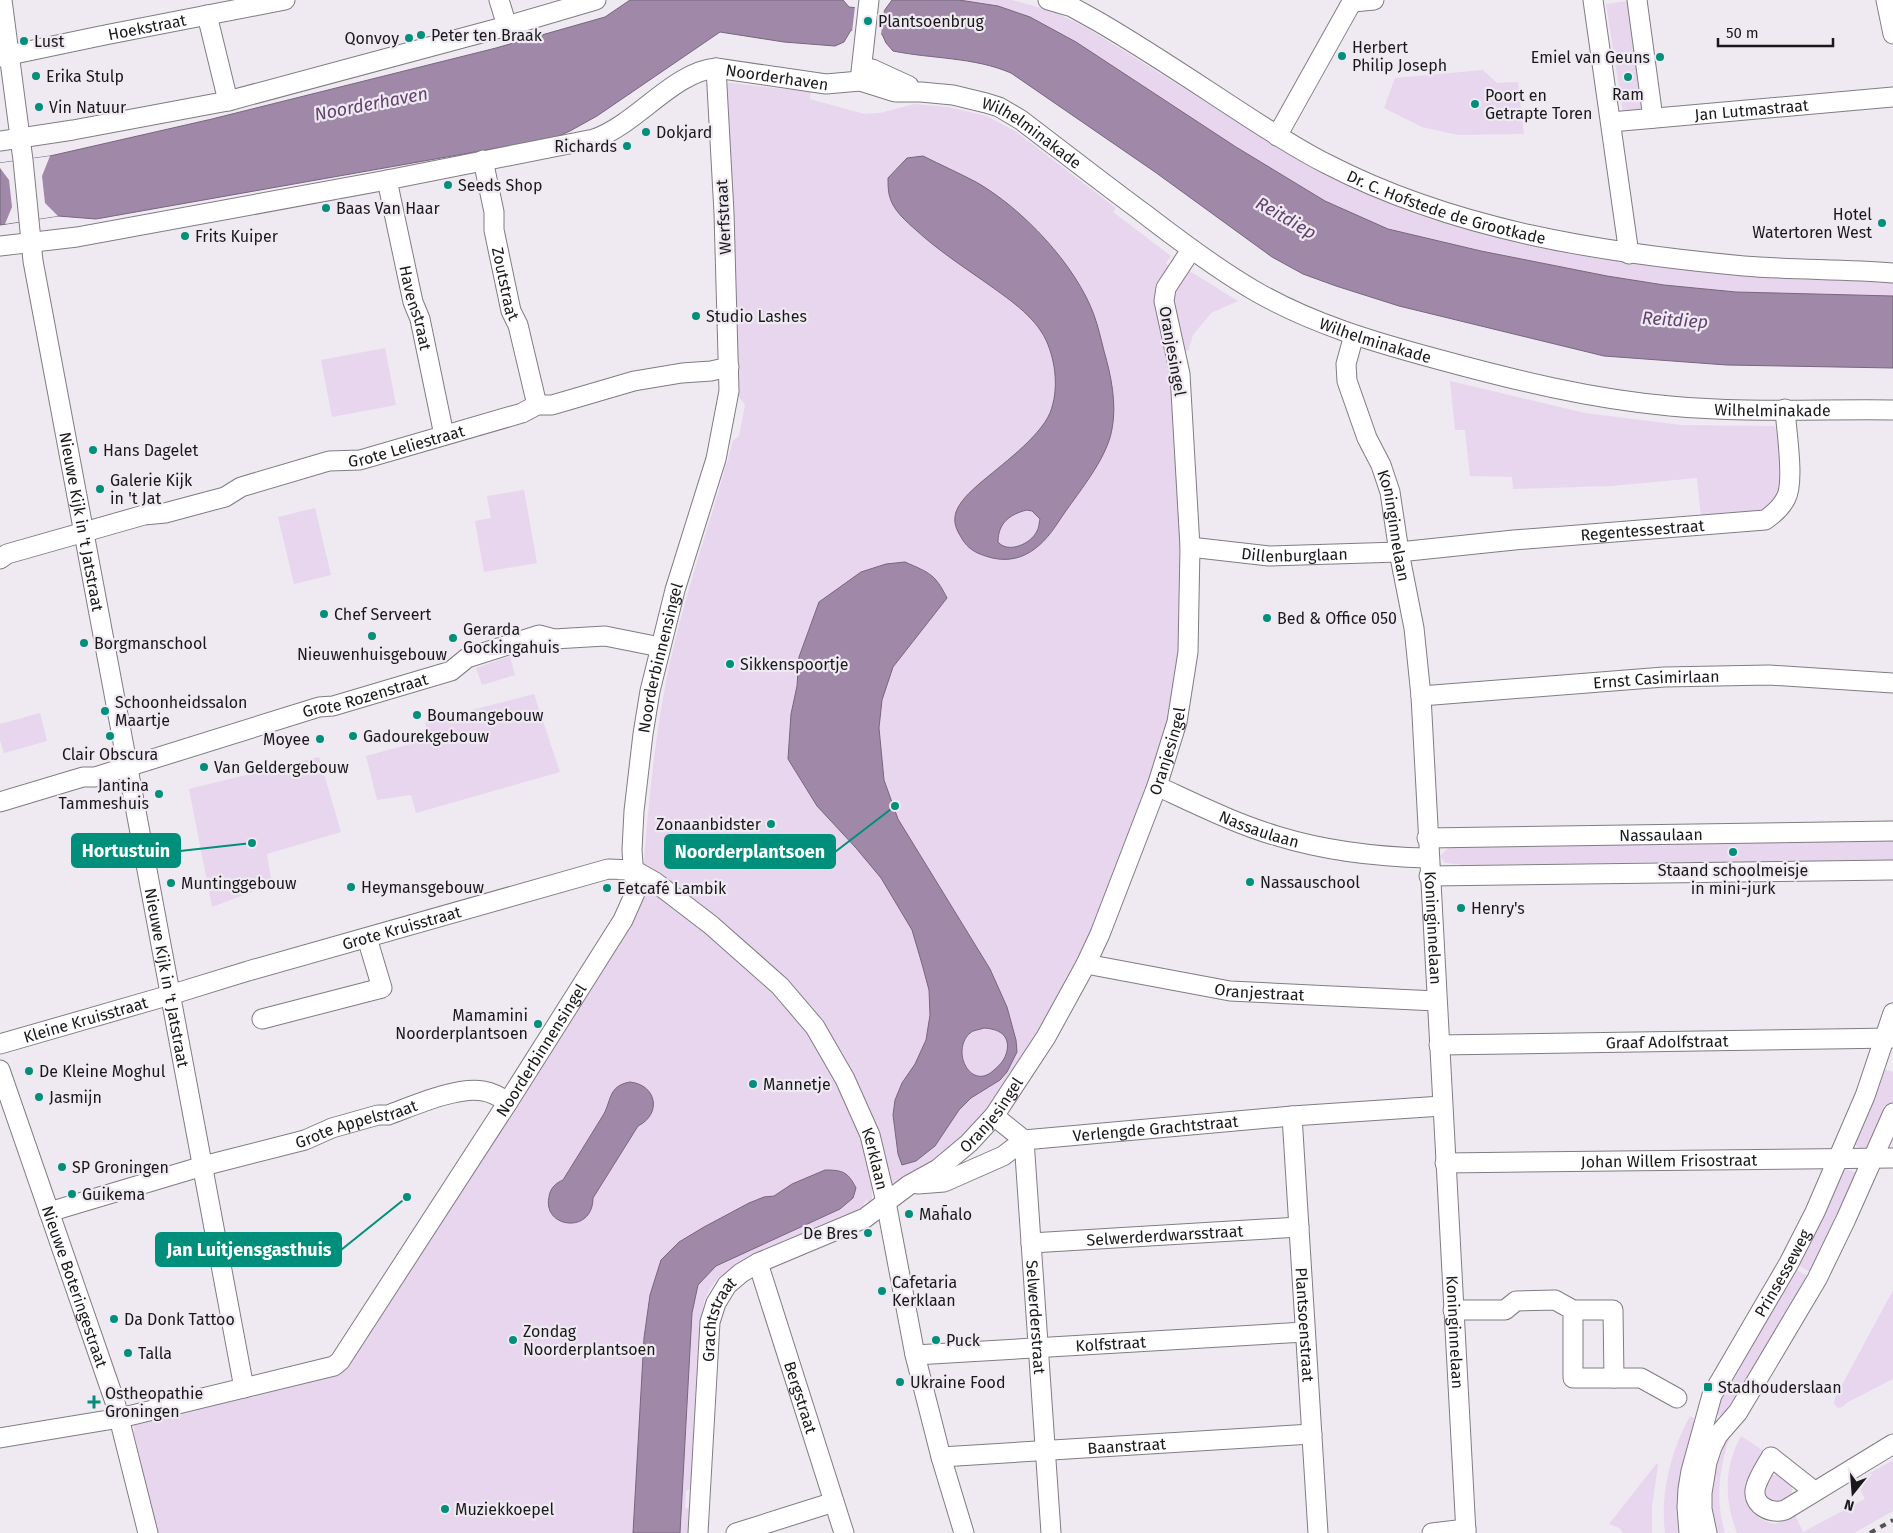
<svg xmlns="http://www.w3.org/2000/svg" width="1893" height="1533" font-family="'Fira Sans',sans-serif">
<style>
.green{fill:#e7d6ee}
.water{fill:#9f88a8;stroke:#77667e;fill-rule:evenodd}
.pier{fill:#efe9f1}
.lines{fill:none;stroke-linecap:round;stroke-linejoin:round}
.minor-casing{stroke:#817c83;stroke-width:21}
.minor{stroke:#fff;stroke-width:19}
.rail{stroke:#545155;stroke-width:4;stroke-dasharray:6 6;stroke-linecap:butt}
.poi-dot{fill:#008f7a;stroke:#efe9f1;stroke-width:2}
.labels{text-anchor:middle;stroke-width:4.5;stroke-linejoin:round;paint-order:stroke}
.poi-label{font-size:16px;fill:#1a181b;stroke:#efe9f1;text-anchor:start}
.street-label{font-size:16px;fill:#1a181b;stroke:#efe9f1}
.water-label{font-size:18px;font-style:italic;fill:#63416f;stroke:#efe9f1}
.leader{fill:none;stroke:#008f7a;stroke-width:2}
.callout-dot{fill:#008f7a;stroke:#efe9f1;stroke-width:2}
.callout{fill:#008f7a;stroke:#008f7a;stroke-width:2}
.callout-label{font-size:18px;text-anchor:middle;font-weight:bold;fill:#fff}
</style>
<rect width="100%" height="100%" fill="#efe9f1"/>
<path class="green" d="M959,0H1012L1052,11L1087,28L1291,155L1333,179L1415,214L1481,233L1572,253L1580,250L1585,251L1589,257L1669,268L1763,276L1893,283V296L1736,292L1664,285L1607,276L1481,251L1388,229L1325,201L1236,148L1076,42L1030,17L998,6Z
M1628,1L1642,106L1640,110L1623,112L1606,4Z
M1483,70L1497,83L1518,82L1524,134L1458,135L1422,127L1384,108L1395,78Z
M723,82L811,92L810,99L864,114L880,113L914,104L948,107L987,116L1015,131L1116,208L1113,212L1171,256L1166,263L1169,266L1160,281L1171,366L1181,516V639L1168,726L1124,856L1068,984L997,1099L971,1128L938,1158L912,1177L872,1189V1203L866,1200L863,1205L868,1208L740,1264C721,1273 708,1285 703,1307L694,1486L686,1491L685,1508L692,1509L691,1533H156L134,1433V1425L136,1422L332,1377L346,1367L386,1309L639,910L635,908L641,896C647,824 652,753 666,682C682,600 711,522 733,441L739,436L745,405L733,388Z
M1188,270L1238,301L1211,313L1193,335L1188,351L1185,350L1171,300L1173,291Z
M385,348L396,405L332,417L321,360Z
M1450,381L1585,413L1681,425L1775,426L1785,471L1782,485L1775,502L1761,513L1701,518L1697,478L1611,486L1513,489L1512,477L1470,476L1465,430H1455Z
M524,490L537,563L484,572L475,521L491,518L487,496Z
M315,508L331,575L294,584L278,517Z
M510,656L515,675L482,685L476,668Z
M534,694L560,772L416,813L411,795L377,800L366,756L429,739L425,722Z
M40,713L47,741L4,753L0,740V724Z
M319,757L341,832L267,854L272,884L212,907L189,789Z
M1893,837V863L1671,862L1466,865L1445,863L1440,856L1450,846Z
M1879,1068L1893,1072V1103L1874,1146C1866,1150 1860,1151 1854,1143Z
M1846,1169L1854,1172L1857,1176L1814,1274L1794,1263L1842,1170Z
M1792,1267L1811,1278L1725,1419L1711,1411Z
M1893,1290V1379L1848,1402L1842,1407L1838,1408L1834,1404L1835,1398Z
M1690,1416L1700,1422L1685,1533H1665C1660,1493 1671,1451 1690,1416Z
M1725,1434L1730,1437C1719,1468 1715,1500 1725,1533H1711L1707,1483Z
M1741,1436L1764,1451C1758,1462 1750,1475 1746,1487C1741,1506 1758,1521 1775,1524L1795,1515L1803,1532L1865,1499L1856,1481L1893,1460V1511L1854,1533H1737C1724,1500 1724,1467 1741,1436Z
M1657,1463L1658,1465L1652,1507V1533H1623L1619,1528L1609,1524Z
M1777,1474L1783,1475L1792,1483V1495L1784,1504L1766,1501L1762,1484L1771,1476Z"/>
<path class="water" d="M630,0H843L849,7L884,11L892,0H959L998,6L1030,17L1076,42L1236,147L1325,201L1388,229L1481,251L1607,276L1664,285L1736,292L1893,296V368L1727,365L1604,356L1399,306L1336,286L1303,274L1272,257L1155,172L1011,73C974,57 932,59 893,51L886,43L882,34L851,30L844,42L835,46L784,42L720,32L597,116L570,131L554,138L96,219L58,216L0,225V163L50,156L212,119L496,48L605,17Z
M923,156C941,165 959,173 976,182C1022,208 1076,265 1094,315C1098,326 1101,339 1104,351C1111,375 1117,404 1112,429C1107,460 1076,495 1059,521C1040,551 1016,569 980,554C972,551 965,545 961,537C956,529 953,522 956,512C960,501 970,492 979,484C1000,466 1039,438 1050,413C1059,390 1056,362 1046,340C1034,315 1007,298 985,282C962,266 938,250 917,231C906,221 892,210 889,194C888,189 888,183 888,178L907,158ZM1027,510L1032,511L1040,519C1039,523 1039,528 1037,531C1031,544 1008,554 998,542C998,523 1010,514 1027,510Z
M905,562C930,573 935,574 947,598L893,667L882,700L879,728L884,780L898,819L990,969L1007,1007L1016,1040L1017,1052L1007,1072L1000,1080L971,1098L959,1110L935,1146L916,1161L902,1165L898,1154L893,1115L895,1100L902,1083L915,1064L926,1040L930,1015L929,990L922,964L912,930L881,878L856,848L817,806L788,759L791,714L797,686L799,657L819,602L861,572L886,564ZM984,1028C999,1029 1010,1035 1007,1051C1005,1059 1001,1064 994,1070C971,1092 950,1051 970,1033C973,1030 979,1030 984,1028Z
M630,1082C657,1085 662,1114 638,1126L593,1198C593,1235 542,1228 549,1197C550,1188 556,1183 563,1180L602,1117C612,1102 607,1086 630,1082Z
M825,1170C843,1170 848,1172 856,1188L853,1198L840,1209L716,1266L698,1285L692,1313L680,1533H633L644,1338L650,1295L661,1260L679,1242L704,1227L749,1203L764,1197L774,1196L792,1184Z"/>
<path class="pier" d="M855,6L884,9L881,35L852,32Z
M50,156L42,176L45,203L58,216L5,224L12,207L9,180L0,168V163Z"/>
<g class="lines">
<defs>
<g id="minor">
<path id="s1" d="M2,0L23,160L33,261L244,1388"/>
<path d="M499,0L507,26"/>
<path id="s2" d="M1048,0L1072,7L1099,22C1147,50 1193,81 1239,111C1268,130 1297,149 1327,164C1455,230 1602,253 1744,266C1793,270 1843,269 1893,273"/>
<path d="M1593,0L1629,254"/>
<path d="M1637,0L1653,118"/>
<path d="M1886,0L1893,34"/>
<path d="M1353,2L1374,0"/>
<path d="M207,15L228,101"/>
<path id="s3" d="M0,57L105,35L285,0"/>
<path d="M862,67L872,69L909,86"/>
<path d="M860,81L869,0"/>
<path id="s4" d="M1611,122L1893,97"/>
<path d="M1277,136L1353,0"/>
<path d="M0,141L73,130L228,101L507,26L596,0"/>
<path id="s5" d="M483,160L494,212V230L511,311L518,325L537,405"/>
<path id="s6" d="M387,180L413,302L420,319L444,435"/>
<path id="s7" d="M0,246L77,237L387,180L594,139C637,124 673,72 716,68L826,84L860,81L895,92H921L953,95L986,103L999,107L1021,120C1063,152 1104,184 1146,215C1181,242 1217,269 1255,291C1312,324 1374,342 1437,359C1514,380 1591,399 1670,406C1744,413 1819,409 1893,410"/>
<path id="s8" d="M1354,335L1346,364L1347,381L1367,438L1381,465L1390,492L1399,552L1414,628L1421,696L1466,1533"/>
<path id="s9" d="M1190,547L1269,556L1399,552L1514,540L1765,520C1774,514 1781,508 1786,498C1795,481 1786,429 1785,409"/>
<path id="s10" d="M0,559L7,554L144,515L165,513L225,497L241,487L329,461L360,460L522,413L537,405H552L634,381L682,373L711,371L729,367"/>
<path id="s11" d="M1421,696L1664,677L1769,675L1893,683"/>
<path id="s12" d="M1157,786C1196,804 1236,824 1277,836C1326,851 1378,857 1428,858"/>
<path id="s13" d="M0,802L83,777H95L319,707L333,706L451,671L467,658L539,635L554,639L605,636L660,647"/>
<path id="s14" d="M1427,838L1893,831"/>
<path d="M1429,876L1893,870"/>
<path id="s15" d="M1086,964L1230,991L1436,1001"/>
<path d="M262,1019L382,988L367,938"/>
<path id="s16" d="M0,1044L170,995L248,971L608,869L634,870L655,882L711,925L780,986L815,1027L845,1079L870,1135L886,1202L915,1355L941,1457L964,1533"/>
<path id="s17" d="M1439,1045L1893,1038"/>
<path id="s18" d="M0,1070L115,1402L148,1533"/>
<path id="s19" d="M994,1116L1024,1140L1051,1533"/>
<path id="s20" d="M1292,1116L1318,1533"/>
<path id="s21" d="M1445,1163L1893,1158"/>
<path id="s22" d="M918,1184L944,1182L1003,1156L1024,1140L1292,1116L1442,1106"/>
<path id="s23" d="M49,1212L203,1166L305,1140L332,1128L378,1115H388C413,1106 458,1086 483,1091C492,1092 500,1097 508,1102"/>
<path id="s24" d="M1031,1243L1299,1227"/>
<path id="s25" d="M758,1263L844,1533"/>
<path d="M1453,1310H1505L1516,1301L1555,1300L1573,1310H1613L1614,1378H1573V1310"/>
<path id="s26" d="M915,1355L1305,1332"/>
<path d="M1614,1378H1641L1677,1398"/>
<path id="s27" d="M0,1438L120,1418L334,1366L340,1361L508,1102L623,920L635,893L632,850L634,811L643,734L650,691L675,590L716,459L729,391L724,213L716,68"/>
<path id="s28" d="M941,1457L1312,1434"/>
<path d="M1814,1491L1771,1457C1766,1466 1759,1476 1756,1486C1750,1504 1770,1515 1785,1510L1893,1444"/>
<path id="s29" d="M698,1533L710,1322L716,1303L727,1285L741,1273L758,1263L865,1218L909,1185L938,1169L969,1143L994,1116L1046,1037L1086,964L1100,934L1157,786L1177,722L1188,652L1190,547L1180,374L1164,301L1166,288L1191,250"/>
<path d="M736,1533L834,1502"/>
<path d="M1432,1533L1466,1529"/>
<path id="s30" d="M1689,1533L1687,1507L1688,1489L1691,1471L1712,1395L1789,1263L1815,1212L1865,1096L1893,1013"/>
<path d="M1707,1533L1702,1509V1493L1707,1462L1712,1447L1718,1435L1738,1412L1817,1279L1846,1219L1893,1113"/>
</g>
</defs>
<use href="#minor" class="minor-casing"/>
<use href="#minor" class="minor"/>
<path class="rail" d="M1870,1533L1893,1520"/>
</g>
<g class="poi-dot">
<circle cx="868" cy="21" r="5"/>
<circle cx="421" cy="35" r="5"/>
<circle cx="409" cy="38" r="5"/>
<circle cx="24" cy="41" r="5"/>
<circle cx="1342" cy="56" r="5"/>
<circle cx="1660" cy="57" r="5"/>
<circle cx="36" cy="76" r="5"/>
<circle cx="1628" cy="77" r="5"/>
<circle cx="1475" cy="104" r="5"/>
<circle cx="39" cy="107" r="5"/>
<circle cx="646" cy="132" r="5"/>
<circle cx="627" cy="146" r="5"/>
<circle cx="448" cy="185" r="5"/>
<circle cx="326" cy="208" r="5"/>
<circle cx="1882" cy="223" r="5"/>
<circle cx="185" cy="236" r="5"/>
<circle cx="696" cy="316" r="5"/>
<circle cx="93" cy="450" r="5"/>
<circle cx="100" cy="489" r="5"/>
<circle cx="324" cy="614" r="5"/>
<circle cx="1267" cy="618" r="5"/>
<circle cx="372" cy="636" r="5"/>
<circle cx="453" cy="638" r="5"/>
<circle cx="84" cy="643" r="5"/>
<circle cx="730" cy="664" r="5"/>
<circle cx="105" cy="711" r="5"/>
<circle cx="417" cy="715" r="5"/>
<circle cx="110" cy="736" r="5"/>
<circle cx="353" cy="736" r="5"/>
<circle cx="320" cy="739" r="5"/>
<circle cx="204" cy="767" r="5"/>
<circle cx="159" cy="794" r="5"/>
<circle cx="771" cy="824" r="5"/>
<circle cx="1733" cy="852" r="5"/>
<circle cx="1250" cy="882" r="5"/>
<circle cx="171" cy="883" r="5"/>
<circle cx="351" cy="887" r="5"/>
<circle cx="607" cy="888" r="5"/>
<circle cx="1461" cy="908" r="5"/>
<circle cx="538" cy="1024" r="5"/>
<circle cx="29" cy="1071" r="5"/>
<circle cx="753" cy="1084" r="5"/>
<circle cx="39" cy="1097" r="5"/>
<circle cx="62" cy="1167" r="5"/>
<circle cx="72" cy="1194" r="5"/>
<circle cx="909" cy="1214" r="5"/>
<circle cx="868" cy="1233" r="5"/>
<circle cx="882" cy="1291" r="5"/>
<circle cx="114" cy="1319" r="5"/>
<circle cx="513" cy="1340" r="5"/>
<circle cx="936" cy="1340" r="5"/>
<circle cx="128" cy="1353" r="5"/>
<circle cx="900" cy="1382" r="5"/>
<rect x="1703" y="1382" width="10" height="10" rx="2.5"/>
<path d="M91.5 1394.5h5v5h5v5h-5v5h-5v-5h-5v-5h5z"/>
<circle cx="445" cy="1509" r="5"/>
</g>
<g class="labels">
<g class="poi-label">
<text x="878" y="27">Plantsoenbrug</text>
<text x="431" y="41">Peter ten Braak</text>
<text x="399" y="44" text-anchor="end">Qonvoy</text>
<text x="34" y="47">Lust</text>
<text x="1352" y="53">Herbert<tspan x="1352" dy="18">Philip Joseph</tspan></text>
<text x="1650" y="63" text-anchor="end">Emiel van Geuns</text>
<text x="46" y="82">Erika Stulp</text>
<text x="1628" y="100" text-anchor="middle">Ram</text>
<text x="1485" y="101">Poort en<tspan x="1485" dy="18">Getrapte Toren</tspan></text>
<text x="49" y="113">Vin Natuur</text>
<text x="656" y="138">Dokjard</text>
<text x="617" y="152" text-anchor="end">Richards</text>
<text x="458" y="191">Seeds Shop</text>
<text x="336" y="214">Baas Van Haar</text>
<text x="1872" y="220" text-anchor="end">Hotel<tspan x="1872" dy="18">Watertoren West</tspan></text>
<text x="195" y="242">Frits Kuiper</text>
<text x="706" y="322">Studio Lashes</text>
<text x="103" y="456">Hans Dagelet</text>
<text x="110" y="486">Galerie Kijk<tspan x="110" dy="18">in 't Jat</tspan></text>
<text x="334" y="620">Chef Serveert</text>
<text x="1277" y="624">Bed &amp; Office 050</text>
<text x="463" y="635">Gerarda<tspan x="463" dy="18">Gockingahuis</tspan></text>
<text x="94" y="649">Borgmanschool</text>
<text x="372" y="660" text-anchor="middle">Nieuwenhuisgebouw</text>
<text x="740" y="670">Sikkenspoortje</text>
<text x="115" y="708">Schoonheidssalon<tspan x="115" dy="18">Maartje</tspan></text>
<text x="427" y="721">Boumangebouw</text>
<text x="363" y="742">Gadourekgebouw</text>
<text x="310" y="745" text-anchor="end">Moyee</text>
<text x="110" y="760" text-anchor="middle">Clair Obscura</text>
<text x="214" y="773">Van Geldergebouw</text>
<text x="149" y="791" text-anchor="end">Jantina<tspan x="149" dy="18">Tammeshuis</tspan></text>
<text x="761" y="830" text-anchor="end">Zonaanbidster</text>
<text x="1733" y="876" text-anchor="middle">Staand schoolmeisje<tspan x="1733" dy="18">in mini-jurk</tspan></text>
<text x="1260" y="888">Nassauschool</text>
<text x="181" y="889">Muntinggebouw</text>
<text x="361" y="893">Heymansgebouw</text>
<text x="617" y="894">Eetcafé Lambik</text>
<text x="1471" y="914">Henry's</text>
<text x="528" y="1021" text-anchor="end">Mamamini<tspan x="528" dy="18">Noorderplantsoen</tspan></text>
<text x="39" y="1077">De Kleine Moghul</text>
<text x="763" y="1090">Mannetje</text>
<text x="49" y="1103">Jasmijn</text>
<text x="72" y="1173">SP Groningen</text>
<text x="82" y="1200">Guikema</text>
<text x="919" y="1220">Mah̄alo</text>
<text x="858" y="1239" text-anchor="end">De Bres</text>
<text x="892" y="1288">Cafetaria<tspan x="892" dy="18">Kerklaan</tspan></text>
<text x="124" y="1325">Da Donk Tattoo</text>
<text x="523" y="1337">Zondag<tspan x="523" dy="18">Noorderplantsoen</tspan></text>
<text x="946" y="1346">Puck</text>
<text x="138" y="1359">Talla</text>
<text x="910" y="1388">Ukraine Food</text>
<text x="1718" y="1393">Stadhouderslaan</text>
<text x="105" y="1399">Ostheopathie<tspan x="105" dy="18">Groningen</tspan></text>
<text x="455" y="1515">Muziekkoepel</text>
</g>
<g class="street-label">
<text dy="6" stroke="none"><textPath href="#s3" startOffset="150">Hoekstraat</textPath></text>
<text dy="6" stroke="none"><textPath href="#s7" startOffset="808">Noorderhaven</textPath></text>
<text dy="6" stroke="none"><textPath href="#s4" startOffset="141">Jan Lutmastraat</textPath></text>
<text dy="6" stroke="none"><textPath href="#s7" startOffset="1075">Wilhelminakade</textPath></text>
<text dy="6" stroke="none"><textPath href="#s2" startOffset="452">Dr. C. Hofstede de Grootkade</textPath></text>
<text transform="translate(723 217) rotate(-93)" y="6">Werfstraat</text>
<text dy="6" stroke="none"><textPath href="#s5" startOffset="126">Zoutstraat</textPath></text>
<text dy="6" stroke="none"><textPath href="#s6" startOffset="131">Havenstraat</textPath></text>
<text dy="6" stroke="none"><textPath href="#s7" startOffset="1480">Wilhelminakade</textPath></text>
<text transform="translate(1173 351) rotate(80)" y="6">Oranjesingel</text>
<text dy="6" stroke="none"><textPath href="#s7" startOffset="1885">Wilhelminakade</textPath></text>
<text dy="6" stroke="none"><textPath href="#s10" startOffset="424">Grote Leliestraat</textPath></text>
<text dy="6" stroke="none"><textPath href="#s1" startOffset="528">Nieuwe Kijk in 't Jatstraat</textPath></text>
<text dy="6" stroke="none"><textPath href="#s8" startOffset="200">Koninginnelaan</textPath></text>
<text dy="6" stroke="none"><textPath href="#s9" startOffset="454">Regentessestraat</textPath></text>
<text dy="6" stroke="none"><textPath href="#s9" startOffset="105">Dillenburglaan</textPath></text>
<text dy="6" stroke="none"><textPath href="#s27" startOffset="1141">Noorderbinnensingel</textPath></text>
<text dy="6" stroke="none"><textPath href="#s11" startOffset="236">Ernst Casimirlaan</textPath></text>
<text dy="6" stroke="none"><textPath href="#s13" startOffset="381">Grote Rozenstraat</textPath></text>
<text dy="6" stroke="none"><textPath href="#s29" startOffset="978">Oranjesingel</textPath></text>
<text dy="6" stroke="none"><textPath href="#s12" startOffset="111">Nassaulaan</textPath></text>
<text dy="6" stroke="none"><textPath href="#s14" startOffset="234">Nassaulaan</textPath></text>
<text dy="6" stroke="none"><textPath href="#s16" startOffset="418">Grote Kruisstraat</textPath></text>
<text dy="6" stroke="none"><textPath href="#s8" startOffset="605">Koninginnelaan</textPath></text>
<text dy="6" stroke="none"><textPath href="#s1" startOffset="992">Nieuwe Kijk in 't Jatstraat</textPath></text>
<text dy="6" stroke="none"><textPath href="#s15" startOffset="176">Oranjestraat</textPath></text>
<text dy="6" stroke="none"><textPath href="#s16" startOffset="89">Kleine Kruisstraat</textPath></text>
<text dy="6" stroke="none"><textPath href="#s17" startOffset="228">Graaf Adolfstraat</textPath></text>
<text dy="6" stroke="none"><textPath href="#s27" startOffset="720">Noorderbinnensingel</textPath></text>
<text dy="6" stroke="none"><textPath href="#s29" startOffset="571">Oranjesingel</textPath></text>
<text dy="6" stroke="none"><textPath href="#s23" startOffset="320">Grote Appelstraat</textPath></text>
<text dy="6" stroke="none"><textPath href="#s22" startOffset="249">Verlengde Grachtstraat</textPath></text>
<text dy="6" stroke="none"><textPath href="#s16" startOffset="1045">Kerklaan</textPath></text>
<text dy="6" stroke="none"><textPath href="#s21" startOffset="224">Johan Willem Frisostraat</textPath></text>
<text dy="6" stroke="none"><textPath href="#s24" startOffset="134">Selwerderdwarsstraat</textPath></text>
<text dy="6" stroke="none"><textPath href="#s30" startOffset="282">Prinsesseweg</textPath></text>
<text dy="6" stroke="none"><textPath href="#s18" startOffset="229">Nieuwe Boteringestraat</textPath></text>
<text dy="6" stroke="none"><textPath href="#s19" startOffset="216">Selwerderstraat</textPath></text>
<text dy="6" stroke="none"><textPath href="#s29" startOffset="216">Grachtstraat</textPath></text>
<text dy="6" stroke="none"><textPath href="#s20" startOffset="209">Plantsoenstraat</textPath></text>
<text dy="6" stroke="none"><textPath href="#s8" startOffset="1010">Koninginnelaan</textPath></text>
<text dy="6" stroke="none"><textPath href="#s26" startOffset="196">Kolfstraat</textPath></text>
<text dy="6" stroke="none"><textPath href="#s25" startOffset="141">Bergstraat</textPath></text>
<text dy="6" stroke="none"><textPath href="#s28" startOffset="186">Baanstraat</textPath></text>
</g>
<g class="water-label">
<text transform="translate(371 104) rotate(-11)" y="6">Noorderhaven</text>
<text transform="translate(1286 218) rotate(30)" y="6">Reitdiep</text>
<text transform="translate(1675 320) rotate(4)" y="6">Reitdiep</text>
</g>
</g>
<path class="leader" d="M252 843L180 851M895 806L835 852M407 1197L341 1250"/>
<g class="callout-dot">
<circle cx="252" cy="843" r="5"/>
<circle cx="895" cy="806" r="5"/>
<circle cx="407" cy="1197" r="5"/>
</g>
<g class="callout">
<rect x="72" y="834" width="108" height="33" rx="5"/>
<rect x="665" y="835" width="170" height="33" rx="5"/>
<rect x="156" y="1233" width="185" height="33" rx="5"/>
</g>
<g class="callout-label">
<text x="126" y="857">Hortustuin</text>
<text x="750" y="858">Noorderplantsoen</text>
<text x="249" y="1256">Jan Luitjensgasthuis</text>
</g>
<g transform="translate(1853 1493) rotate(197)" stroke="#efe9f1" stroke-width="4" paint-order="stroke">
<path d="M0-4L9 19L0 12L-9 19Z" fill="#1a181b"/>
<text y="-8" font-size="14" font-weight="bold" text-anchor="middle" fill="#1a181b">N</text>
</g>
<path d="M1718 38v8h115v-8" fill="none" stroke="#1a181b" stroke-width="2.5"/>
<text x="1726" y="38" font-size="15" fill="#1a181b" stroke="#efe9f1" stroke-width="4" paint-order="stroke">50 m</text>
</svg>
